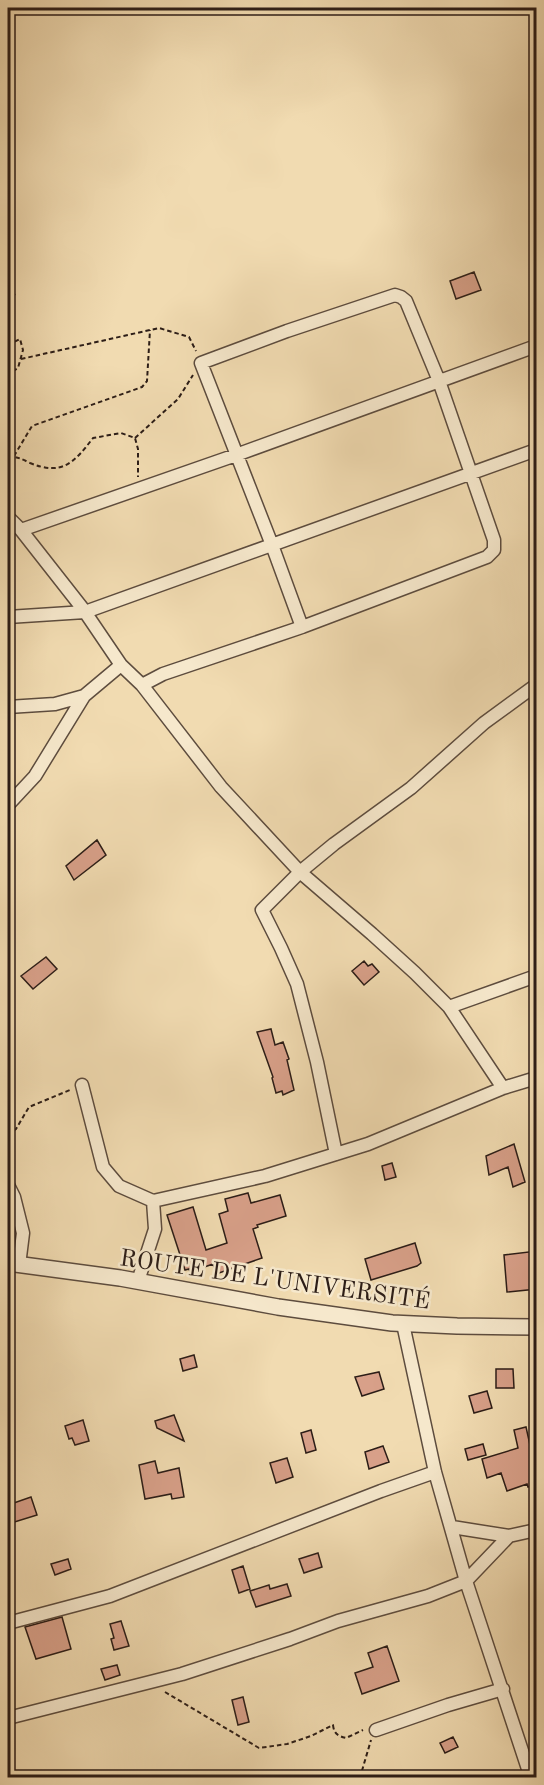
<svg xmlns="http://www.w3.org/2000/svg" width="544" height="1785" font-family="'Old Standard TT',serif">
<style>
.building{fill:#d8a089;stroke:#2c1d17;stroke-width:1.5}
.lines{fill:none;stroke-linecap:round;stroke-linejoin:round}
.minor-casing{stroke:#5d4c3e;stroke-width:15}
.tertiary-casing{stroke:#5d4c3e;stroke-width:18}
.path{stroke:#2c1d17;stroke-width:2;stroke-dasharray:4.5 3;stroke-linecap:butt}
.minor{stroke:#f6e8cc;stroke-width:12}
.tertiary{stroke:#f6e8cc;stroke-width:15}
.labels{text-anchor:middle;stroke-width:5;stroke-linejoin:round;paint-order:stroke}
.street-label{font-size:24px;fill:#2c1d17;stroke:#f6e8cc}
</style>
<rect width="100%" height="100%" fill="#f1dbb1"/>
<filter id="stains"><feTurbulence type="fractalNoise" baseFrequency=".00333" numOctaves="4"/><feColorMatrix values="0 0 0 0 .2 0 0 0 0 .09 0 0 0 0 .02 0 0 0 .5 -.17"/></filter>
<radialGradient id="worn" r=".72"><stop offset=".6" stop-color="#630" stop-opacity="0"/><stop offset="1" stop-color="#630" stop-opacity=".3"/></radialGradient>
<path class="building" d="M474,272L481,290L456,299L450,281Z
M97,840L106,855L74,880L66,866Z
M46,957L57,969L33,989L21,976Z
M364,961L368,966L372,964L379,972L364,985L352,971Z
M271,1029L275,1045L283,1042L289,1059L287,1060L294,1090L283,1095L282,1091L276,1093L272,1078L273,1077L257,1032Z
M514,1144L525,1182L513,1187L508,1167L489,1175L486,1156Z
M392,1163L396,1177L385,1180L382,1166Z
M248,1193L251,1203L280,1195L286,1216L257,1225L258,1227L253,1229L262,1258L216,1274L213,1264L190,1272L189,1269L185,1270L167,1215L193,1207L206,1250L227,1243L219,1214L228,1211L225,1199Z
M415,1243L421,1263L417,1266L371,1280L365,1259Z
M537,1251V1289L507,1292L504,1255Z
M194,1355L197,1367L183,1371L180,1359Z
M496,1369H513L514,1388H496Z
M379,1372L384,1389L362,1396L355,1377Z
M487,1391L492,1408L474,1413L469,1396Z
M174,1415L184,1441L157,1428L155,1421Z
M83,1420L89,1441L75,1445L72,1438L69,1439L65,1426Z
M526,1427L532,1454L533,1453L537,1461V1484L528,1487L527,1484L507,1491L501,1473L487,1478L482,1459L518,1448L514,1430Z
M311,1430L316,1450L306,1453L301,1433Z
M483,1444L486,1455L468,1460L465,1449Z
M383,1446L389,1462L369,1469L365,1452Z
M287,1458L293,1477L276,1483L270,1463Z
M155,1461L158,1473L179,1468L184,1497L172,1499L171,1494L145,1499L139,1465Z
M31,1497L37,1515L8,1524V1505Z
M318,1553L322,1567L304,1573L299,1559Z
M68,1559L71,1569L55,1575L51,1564Z
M243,1566L250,1589L239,1593L232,1570Z
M287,1584L291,1596L256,1607L250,1591L269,1585L270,1589Z
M62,1617L71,1649L36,1659L25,1627Z
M121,1621L129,1646L114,1650L111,1639L114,1638L110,1624Z
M387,1646L399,1681L362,1694L355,1673L373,1667L368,1653Z
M117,1665L120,1675L105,1680L101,1669Z
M243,1697L249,1722L238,1725L232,1700Z
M453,1737L458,1747L445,1753L440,1743Z"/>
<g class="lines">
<defs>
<path id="minor" d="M8,517L21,530L83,609L121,665L142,685L221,787L300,872L372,934L415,973L449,1007L503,1088
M21,530L236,455L536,346
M8,617L85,612L536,450
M142,685L163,674L302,627L487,557L494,550V540L439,381L406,301L401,297L395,295L287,331L201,363L272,545L302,627
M8,707L55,704L84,696
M8,805L35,776L84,696L121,665
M449,1007L536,976
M82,1085L103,1167L119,1186L153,1201L265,1176L368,1144L503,1088L536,1078
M336,1154L317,1062L297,984L281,948L262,910L300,872L334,844L411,788L484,723L536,685
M8,1185L14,1197L23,1233L19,1265
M138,1281L155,1229L153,1201
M452,1527L509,1536
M8,1623L110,1596L381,1491L435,1472
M8,1718L182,1674L290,1639L338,1621L428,1596L466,1581L435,1472L403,1324
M376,1730L448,1705L503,1689
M531,1778L466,1581L509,1536L536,1530"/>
<path id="tertiary" d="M8,1263L120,1278L278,1307L392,1323L457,1326L536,1327"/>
</defs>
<use href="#minor" class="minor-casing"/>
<use href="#tertiary" class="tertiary-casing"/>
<path class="path" d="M8,312L15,293
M8,345L20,339L23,350L18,368L8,374
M21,359L159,328L189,337L196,351
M135,438L178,399L193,375
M14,456L32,426L142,387L147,381L150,330
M8,457C16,456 22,459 30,463C62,476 74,463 93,438L121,433L135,438L138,449V477
M8,1135L16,1129L29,1107L70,1090
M165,1692L259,1748L287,1744L311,1736L333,1725C334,1734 338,1736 346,1738L363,1730
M362,1778L361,1774L371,1740"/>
<use href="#minor" class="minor"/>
<use href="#tertiary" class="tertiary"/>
</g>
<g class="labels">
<g class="street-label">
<text transform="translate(275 1279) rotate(8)" y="8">ROUTE DE L'UNIVERSITÉ</text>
</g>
</g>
<rect width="544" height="1785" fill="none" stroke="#f1dbb1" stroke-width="30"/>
<rect x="9" y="9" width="526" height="1767" fill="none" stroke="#2c1d17" stroke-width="3"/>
<rect x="15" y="15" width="514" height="1755" fill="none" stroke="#2c1d17" stroke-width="1.5"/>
<rect width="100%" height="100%" filter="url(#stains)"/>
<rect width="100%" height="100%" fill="url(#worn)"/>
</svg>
